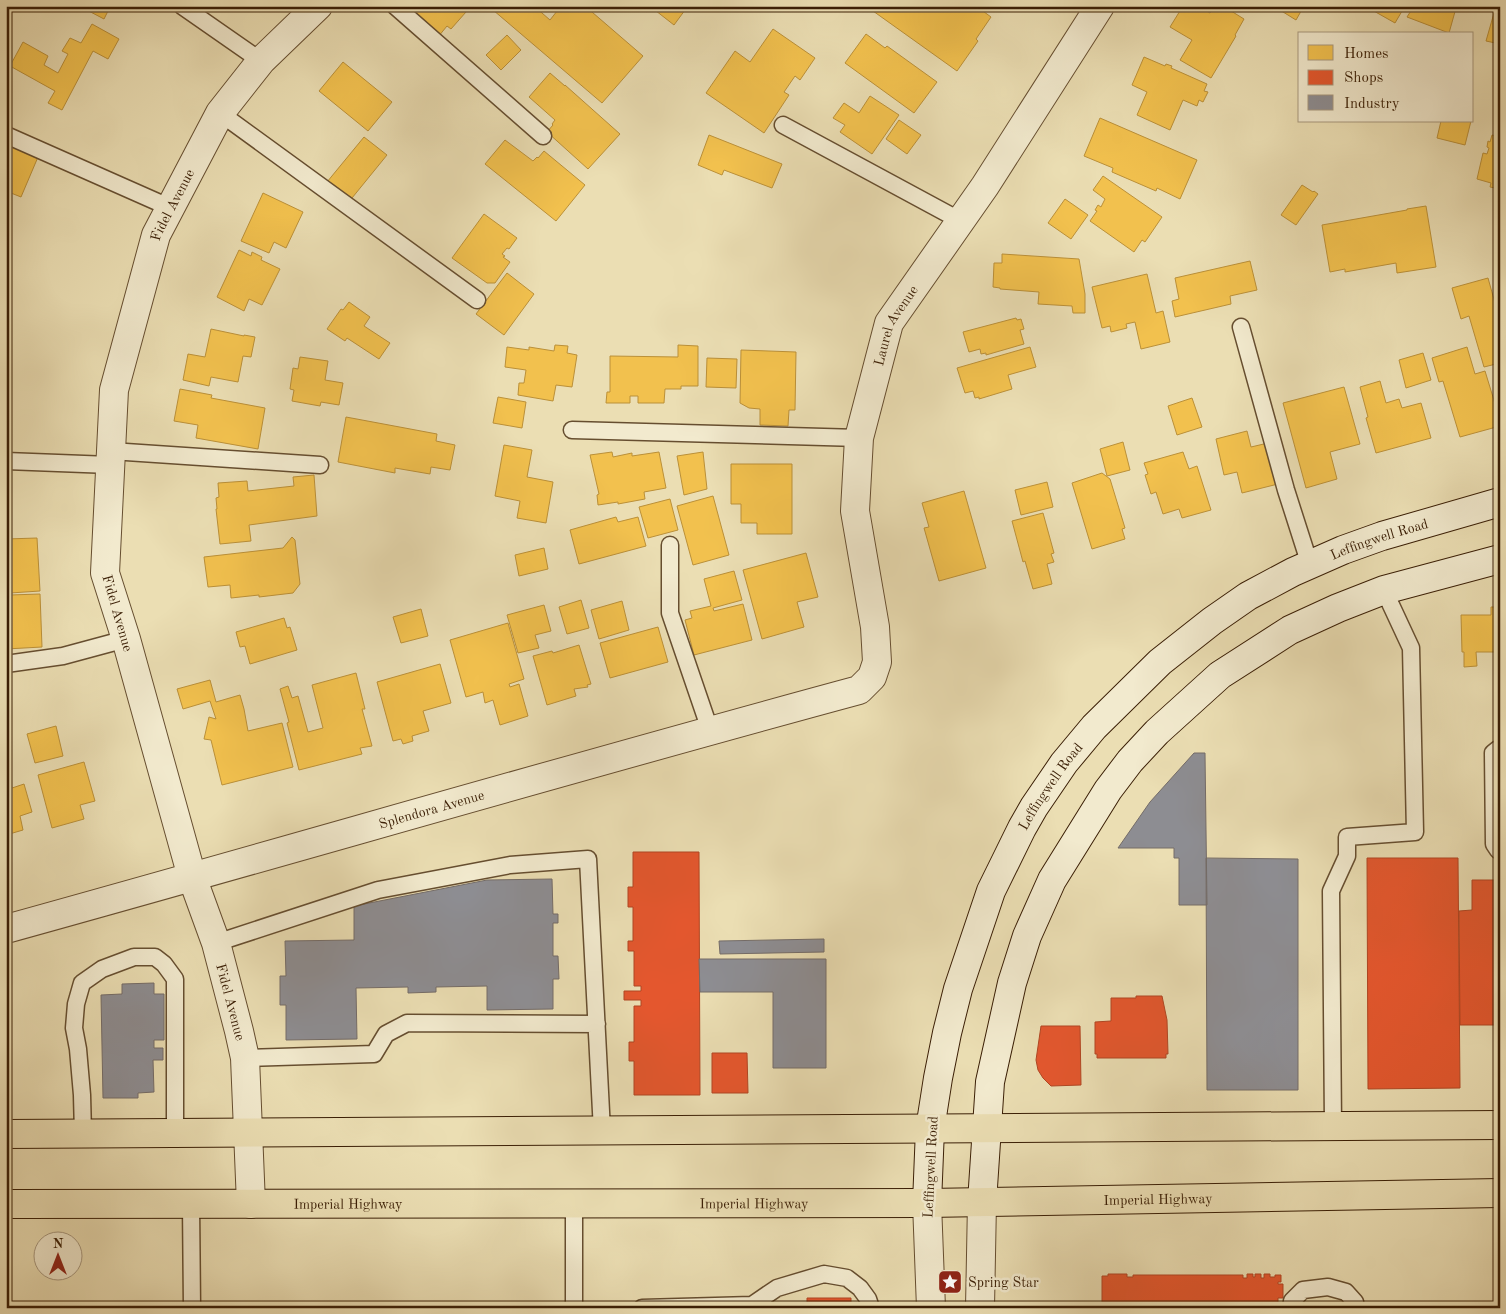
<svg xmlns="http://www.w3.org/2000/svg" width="1506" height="1314" font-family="'Old Standard TT',serif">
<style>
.homes{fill:#f2c14e;stroke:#bb9038}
.shops{fill:#e4572e;stroke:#b14622}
.industry{fill:#8d8d92;stroke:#746c68}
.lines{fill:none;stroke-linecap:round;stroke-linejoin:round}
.service-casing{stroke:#664e30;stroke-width:19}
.minor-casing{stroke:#664e30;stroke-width:30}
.secondary-casing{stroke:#3a1e05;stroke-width:30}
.primary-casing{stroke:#3a1e05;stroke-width:30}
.service{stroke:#f2eace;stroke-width:16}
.minor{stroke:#f2eace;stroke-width:28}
.secondary{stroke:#f2eace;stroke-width:28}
.primary{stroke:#ebdeb3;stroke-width:28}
.labels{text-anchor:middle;stroke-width:5;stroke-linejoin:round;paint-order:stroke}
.street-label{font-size:14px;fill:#3a1e05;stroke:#f2eace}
.poi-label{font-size:14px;fill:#3a1e05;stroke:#f2eace;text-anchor:start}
</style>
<rect width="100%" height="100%" fill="#ebdeb3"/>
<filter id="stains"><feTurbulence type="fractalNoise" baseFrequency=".004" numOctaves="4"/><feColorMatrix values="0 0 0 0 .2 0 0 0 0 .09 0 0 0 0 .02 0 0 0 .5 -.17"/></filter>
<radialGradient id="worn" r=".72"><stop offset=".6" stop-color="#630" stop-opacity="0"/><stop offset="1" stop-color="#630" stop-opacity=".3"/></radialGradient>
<path class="homes" d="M76,6H118L115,11L109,9L104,19L83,8L82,9Z
M405,6H468L465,9L463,7L462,9L466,12L451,29L447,26L438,37Z
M496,6H534L550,20L561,6H585L643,56L602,103L493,10Z
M640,6H688L674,25L651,7L647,12Z
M866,6H976L991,17L976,39L978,41L957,71Z
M1183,6H1198L1210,13L1215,6H1223L1244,19L1235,35L1236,36L1211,78L1180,60L1192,40L1170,27Z
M1271,6H1304L1296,20L1275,7Z
M1365,6H1405L1395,23Z
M1414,6H1452L1456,8L1449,33L1407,17Z
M1496,6H1500V44L1486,41Z
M92,24L119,39L108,59L93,51L62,110L48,103L55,91L10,66L23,42L48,56L44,65L58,73L68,54L62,51L70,38L81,43Z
M773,29L815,58L800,80L795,76L784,92L789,95L764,133L706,93L735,51L750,62Z
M866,34L885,48L887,46L937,82L914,113L845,63Z
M507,35L521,50L501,70L486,55Z
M1144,57L1165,66L1166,64L1172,66L1171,68L1207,84L1204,91L1208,92L1203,102L1199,100L1197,106L1183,100L1170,130L1137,115L1147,92L1132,85Z
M343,62L392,102L368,131L319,91Z
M550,73L565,86V85L620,134L588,169L547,132L553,125L552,124L555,120L529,97Z
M870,96L899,115L872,154L840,132L845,125L833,118L844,103L859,113Z
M1100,118L1197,160L1180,199L1157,188L1156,191L1112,172L1113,168L1084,156Z
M899,120L921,135L907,154L886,139Z
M1441,121H1471L1465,145L1437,138Z
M709,135L782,164L772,188L724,170L722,175L698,165Z
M1492,135L1500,137V189L1490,187L1491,183L1477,179L1483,153L1487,154L1489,148L1487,147L1488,141L1490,142Z
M364,137L387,155L352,198L327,182Z
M505,140L533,161L537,157L538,158L544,151L585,185L556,221L485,164Z
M6,144L38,157L21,197L6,191Z
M1103,176L1162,217L1145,242L1142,240L1134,252L1090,221L1097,211L1095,210L1098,205L1101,207L1105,199L1093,190Z
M1302,185L1313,192L1314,191L1318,194L1296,225L1281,215Z
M263,193L303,212L286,248L274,242L269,253L241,241Z
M1065,199L1088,215L1071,239L1048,223Z
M1426,206L1436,267L1397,273L1396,263L1345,272V269L1330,272L1322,225L1407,210V209Z
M484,214L517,238L509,249L507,248L502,254L505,256L503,257L510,262L495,283H487L452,258Z
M239,250L251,256L252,252L262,257L261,260L280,269L262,305L249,299L244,311L217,297Z
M1002,254L1079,259L1085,294V313H1073L1072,306L1038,304L1039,292L1000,289V288L993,287L994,263H1002Z
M1250,261L1257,290L1230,296L1231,304L1175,317L1172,301L1179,299L1175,278Z
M507,273L534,294L504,335L476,314Z
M1147,274L1156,313L1163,311L1170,342L1141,349L1135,322L1126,324L1127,328L1111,332L1110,326L1102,328L1092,287Z
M1488,278L1500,321V363L1484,367L1469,316L1461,319L1452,288Z
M349,302L370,317L364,326L390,343L379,359L347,338L345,341L327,329L341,309L343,310Z
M1016,318L1017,320L1021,319L1024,329L1020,330L1024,344L986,355V353L981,354L980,349L969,352L963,332Z
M211,329L244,336V335L255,337L251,357L243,356L238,382L211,377L209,386L183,380L188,354L205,357Z
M555,345L568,346L567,353L577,355L572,387L556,385L553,401L518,395L519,383H524L526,370L505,367L507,347L529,350V347L554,351Z
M678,345L698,346V386H681V389H665L664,403H638V396H630V403H606L607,392H610V356L678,357Z
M1030,347L1036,367L1008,375L1012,389L979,399V397L975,398L973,391L965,393L957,368Z
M1467,347L1475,374L1485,371L1500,420V426L1460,437L1443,381L1439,382L1432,358Z
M741,350L796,352L795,410H789L788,426L760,425V409L749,408L740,403Z
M1423,353L1431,380L1406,388L1399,360Z
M300,357L328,361L325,380L343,383L339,405L321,402L320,406L292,401L294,390L290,389L293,368L298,369Z
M707,358L737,359L736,388L706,387Z
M1380,381L1386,403L1399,399L1402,408L1421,403L1431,438L1376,453L1366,418L1368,417L1360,387Z
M1344,387L1360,444L1330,452L1337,479L1306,488L1283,403Z
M180,389L212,395L211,398L265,408L258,449L196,438L198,425L174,421Z
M498,397L526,402L522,428L493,423Z
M1192,398L1202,427L1177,435L1168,406Z
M346,417L437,434L436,441L455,445L450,470L431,467L430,474L395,468V473L338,462Z
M1247,431L1251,447L1268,443L1278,484L1242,493L1237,472L1224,475L1216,439Z
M1123,442L1130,470L1107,476L1100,449Z
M504,445L532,450L527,477L553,482L546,523L517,518L520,501L495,496Z
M612,452L613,457L632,453V456L659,452L666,488L644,492L645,499L618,504V502L598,505L597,495L599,494L590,455Z
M703,452L707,489L684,495L677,456Z
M1183,452L1189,469L1197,466L1211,510L1182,518L1179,509L1163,514L1156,492L1151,494L1145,475L1148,474L1144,463Z
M731,464H792V534H757V523H741V504H731Z
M1102,473L1110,479L1125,528L1122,529L1125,539L1092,549L1072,483Z
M314,475L317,516L249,525L251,541L220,544L216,509H217L216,498L219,497L218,483L247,481L248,491L294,486L293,477Z
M1047,482L1053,507L1021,515L1015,490Z
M964,491L986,568L939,581L924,528L929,527L922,503Z
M713,496L729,555L693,565L677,506Z
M670,499L678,530L648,538L639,507Z
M1043,513L1054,553L1051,554L1054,562L1047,564L1052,584L1033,589L1025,561L1023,562L1012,521Z
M616,517L618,522L638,517L646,546L579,564L570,530Z
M292,537L295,540L300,584L293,593L259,597V595L231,598L230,585L208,587L204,557L283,548Z
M37,538L40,591L10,593L9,579L6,580V539Z
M544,548L548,569L519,576L515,555Z
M806,553L818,597L797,602L804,627L762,639L743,570Z
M734,571L742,600L713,608L714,611L743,604L752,640L694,655L685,620L692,618L690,611L711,606L704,579Z
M40,594L42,647L6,649V609H11L10,595Z
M581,600L589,628L567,634L559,607Z
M622,601L629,630L599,639L591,610Z
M544,605L551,631L535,635L539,648L518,653L507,615Z
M1491,607H1500V662H1495V652H1476L1477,666L1464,667V652H1462L1461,615H1491Z
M421,609L428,636L401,643L393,617Z
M284,618L287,628L290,627L297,650L250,664L245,646L240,647L236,632Z
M508,623L524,679L509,684L510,687L519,684L528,716L500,725L493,700L485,703L483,692L466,697L450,640Z
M658,627L668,662L610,678L600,643Z
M579,645L591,684L587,685L588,687L574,689L576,696L547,705L533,656L552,651L553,653Z
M440,664L451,703L423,711L429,731L412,736L413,741L403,744L401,739L393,741L377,682Z
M1500,667V701H1499V693H1495V672Z
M356,673L365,709H362L372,746L360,748L362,754L299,770L287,723L289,722L280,689L288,686L292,698L298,696L308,732L323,728L312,685Z
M210,680L216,702L240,695L244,709L248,731L282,723L293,767L222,785L211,740L204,739L209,717L216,719L210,701L183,709L177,689Z
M56,726L63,756L35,763L27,734Z
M84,762L95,801L80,805L84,819L52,828L38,775Z
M11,783L12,788L24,784L32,812L20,816L23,830L6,835V784Z"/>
<path class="shops" d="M633,852H699L700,1095H634V1061H629V1042H634V1006H641V1000H624V991H641V986H634V951H628V941H633V907H628V887H633Z
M1367,858H1458L1460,1088L1368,1089Z
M1472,880H1500V1025H1460L1459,911L1472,910Z
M1136,996H1162L1167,1020L1168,1054H1166V1058H1097V1054H1095V1022L1111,1021V998H1136Z
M1041,1026H1080L1081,1085L1051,1086L1043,1078L1038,1070L1036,1060Z
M712,1053H747L748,1093H712Z
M1108,1274H1127V1277H1133V1275H1243V1278H1247V1274H1253V1277H1255V1274H1261V1278H1264V1274H1270V1277H1275V1275H1281V1282H1278V1284H1283V1298H1278V1308H1102V1276H1108Z
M807,1298H851V1308H807Z"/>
<path class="industry" d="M1194,753H1205L1207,905H1179V858H1174V848H1118L1150,802Z
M1206,858L1298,859V1090H1207Z
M552,879L553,914H558V923H553V956H558L559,979H553V1009L487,1010V986L436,987V992L408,993V987L356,988L357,1039L286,1040V1005H280V976H286L285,941L354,940V906L487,880Z
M824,939V952L720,954L719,941Z
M699,959H826V1068H773V992H700Z
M154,983V994H164V1040H154V1048H163V1060H153L154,1092L138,1093V1098H103L101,995L122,994V984Z"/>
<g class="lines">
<defs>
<path id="service" d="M182,6L261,61
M395,6L543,136
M220,113L477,300
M783,125L961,221
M6,135L171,208
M1241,327L1286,490L1310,565
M572,430L859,438
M111,451L320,465
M6,461L110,465
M670,545V613L710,730
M6,664L63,656L126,639
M1500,749H1498L1493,753L1494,844L1498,850H1500
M216,943L378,890L510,865L588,859L602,1131
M245,1058L374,1054L386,1034L407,1023L597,1024
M1333,1126L1331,891L1347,856V837L1415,832L1411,648L1384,590
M83,1134L82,1095L78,1049L74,1028L76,1004L82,983L102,969L134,957H155L164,964L175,979V1134
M191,1204L192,1308
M574,1204V1308
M752,1305L777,1288L824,1274L847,1278L860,1288L868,1299L871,1308
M642,1308L752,1305V1308
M1291,1308L1292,1301L1303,1290L1328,1287L1346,1292L1355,1302L1356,1308"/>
<g id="minor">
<path id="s1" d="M6,929C291,850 574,767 859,690L872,677L877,662L875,627L855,511L859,438L889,323L985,186L1100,6"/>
<path d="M927,1203L931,1308"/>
<path id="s2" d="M251,1204L245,1058L239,1031L216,943L192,877L126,639L105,573L114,390L156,235L220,113L261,61L318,6"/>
<path d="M980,1308L982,1202"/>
</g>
<g id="secondary">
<path d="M982,1202L990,1082L1012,983L1027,936L1052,880L1108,790L1130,761L1157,732L1220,675L1290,630L1338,608L1384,590L1500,559"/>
<path id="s3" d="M927,1203L930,1129L938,1078L947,1033L958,989L991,891L1022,828L1034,807L1064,763L1094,727L1160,662L1212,621L1248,596L1293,572L1343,550L1382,536L1500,502"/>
</g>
<g id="primary">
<path d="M6,1134L1500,1125"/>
<path id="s4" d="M6,1204L927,1203L1500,1193"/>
</g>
</defs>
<use href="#service" class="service-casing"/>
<use href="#minor" class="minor-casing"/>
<use href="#secondary" class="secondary-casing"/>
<use href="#primary" class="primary-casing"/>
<use href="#service" class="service"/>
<use href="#minor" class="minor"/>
<use href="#secondary" class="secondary"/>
<use href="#primary" class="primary"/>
</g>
<defs>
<symbol id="sight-square" viewBox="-11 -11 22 22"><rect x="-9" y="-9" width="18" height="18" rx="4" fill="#8f2418" stroke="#f2eace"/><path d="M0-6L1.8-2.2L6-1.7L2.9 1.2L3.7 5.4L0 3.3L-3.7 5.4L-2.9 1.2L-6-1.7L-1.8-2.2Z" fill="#fff"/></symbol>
</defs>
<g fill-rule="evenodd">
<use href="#sight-square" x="936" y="1268" width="28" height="28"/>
</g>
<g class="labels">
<g class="street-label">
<text dy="5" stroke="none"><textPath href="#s2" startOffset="1029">Fidel Avenue</textPath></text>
<text dy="5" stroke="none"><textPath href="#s1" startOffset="1265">Laurel Avenue</textPath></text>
<text dy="5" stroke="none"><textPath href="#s3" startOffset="861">Leffingwell Road</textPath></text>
<text transform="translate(118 613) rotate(74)" y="5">Fidel Avenue</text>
<text dy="5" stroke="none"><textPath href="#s3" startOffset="441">Leffingwell Road</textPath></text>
<text dy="5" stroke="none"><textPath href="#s1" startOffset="442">Splendora Avenue</textPath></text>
<text transform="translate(231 1002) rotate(75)" y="5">Fidel Avenue</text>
<text transform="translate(930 1167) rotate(-87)" y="5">Leffingwell Road</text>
<text dy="5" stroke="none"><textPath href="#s4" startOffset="1152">Imperial Highway</textPath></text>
<text dy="5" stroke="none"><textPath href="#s4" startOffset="748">Imperial Highway</textPath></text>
<text dy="5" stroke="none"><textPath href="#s4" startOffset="342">Imperial Highway</textPath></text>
</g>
<g class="poi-label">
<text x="968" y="1287">Spring Star</text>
</g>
</g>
<rect width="1506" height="1314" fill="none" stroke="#ebdeb3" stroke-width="25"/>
<rect x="8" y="8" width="1491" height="1299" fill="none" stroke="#3a1e05" stroke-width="2.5"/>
<rect x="12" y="12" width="1481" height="1289" fill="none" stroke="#3a1e05"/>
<rect x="1298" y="32" width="175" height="90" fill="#f2eace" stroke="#a8987e"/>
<rect x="1308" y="45" width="25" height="15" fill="#f2c14e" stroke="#a8987e"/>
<text x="1344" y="58" font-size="15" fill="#3a1e05">Homes</text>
<rect x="1308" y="70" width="25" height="15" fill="#e4572e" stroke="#a8987e"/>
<text x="1344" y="82" font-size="15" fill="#3a1e05">Shops</text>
<rect x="1308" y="95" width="25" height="15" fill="#8d8d92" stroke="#a8987e"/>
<text x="1344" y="108" font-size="15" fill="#3a1e05">Industry</text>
<g transform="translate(58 1256)"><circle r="24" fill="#f2eace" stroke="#a8987e"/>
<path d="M0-4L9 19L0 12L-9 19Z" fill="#8f2418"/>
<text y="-8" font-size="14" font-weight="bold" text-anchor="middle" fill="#3a1e05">N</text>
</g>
<rect width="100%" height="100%" filter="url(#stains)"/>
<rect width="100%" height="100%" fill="url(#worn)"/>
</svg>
